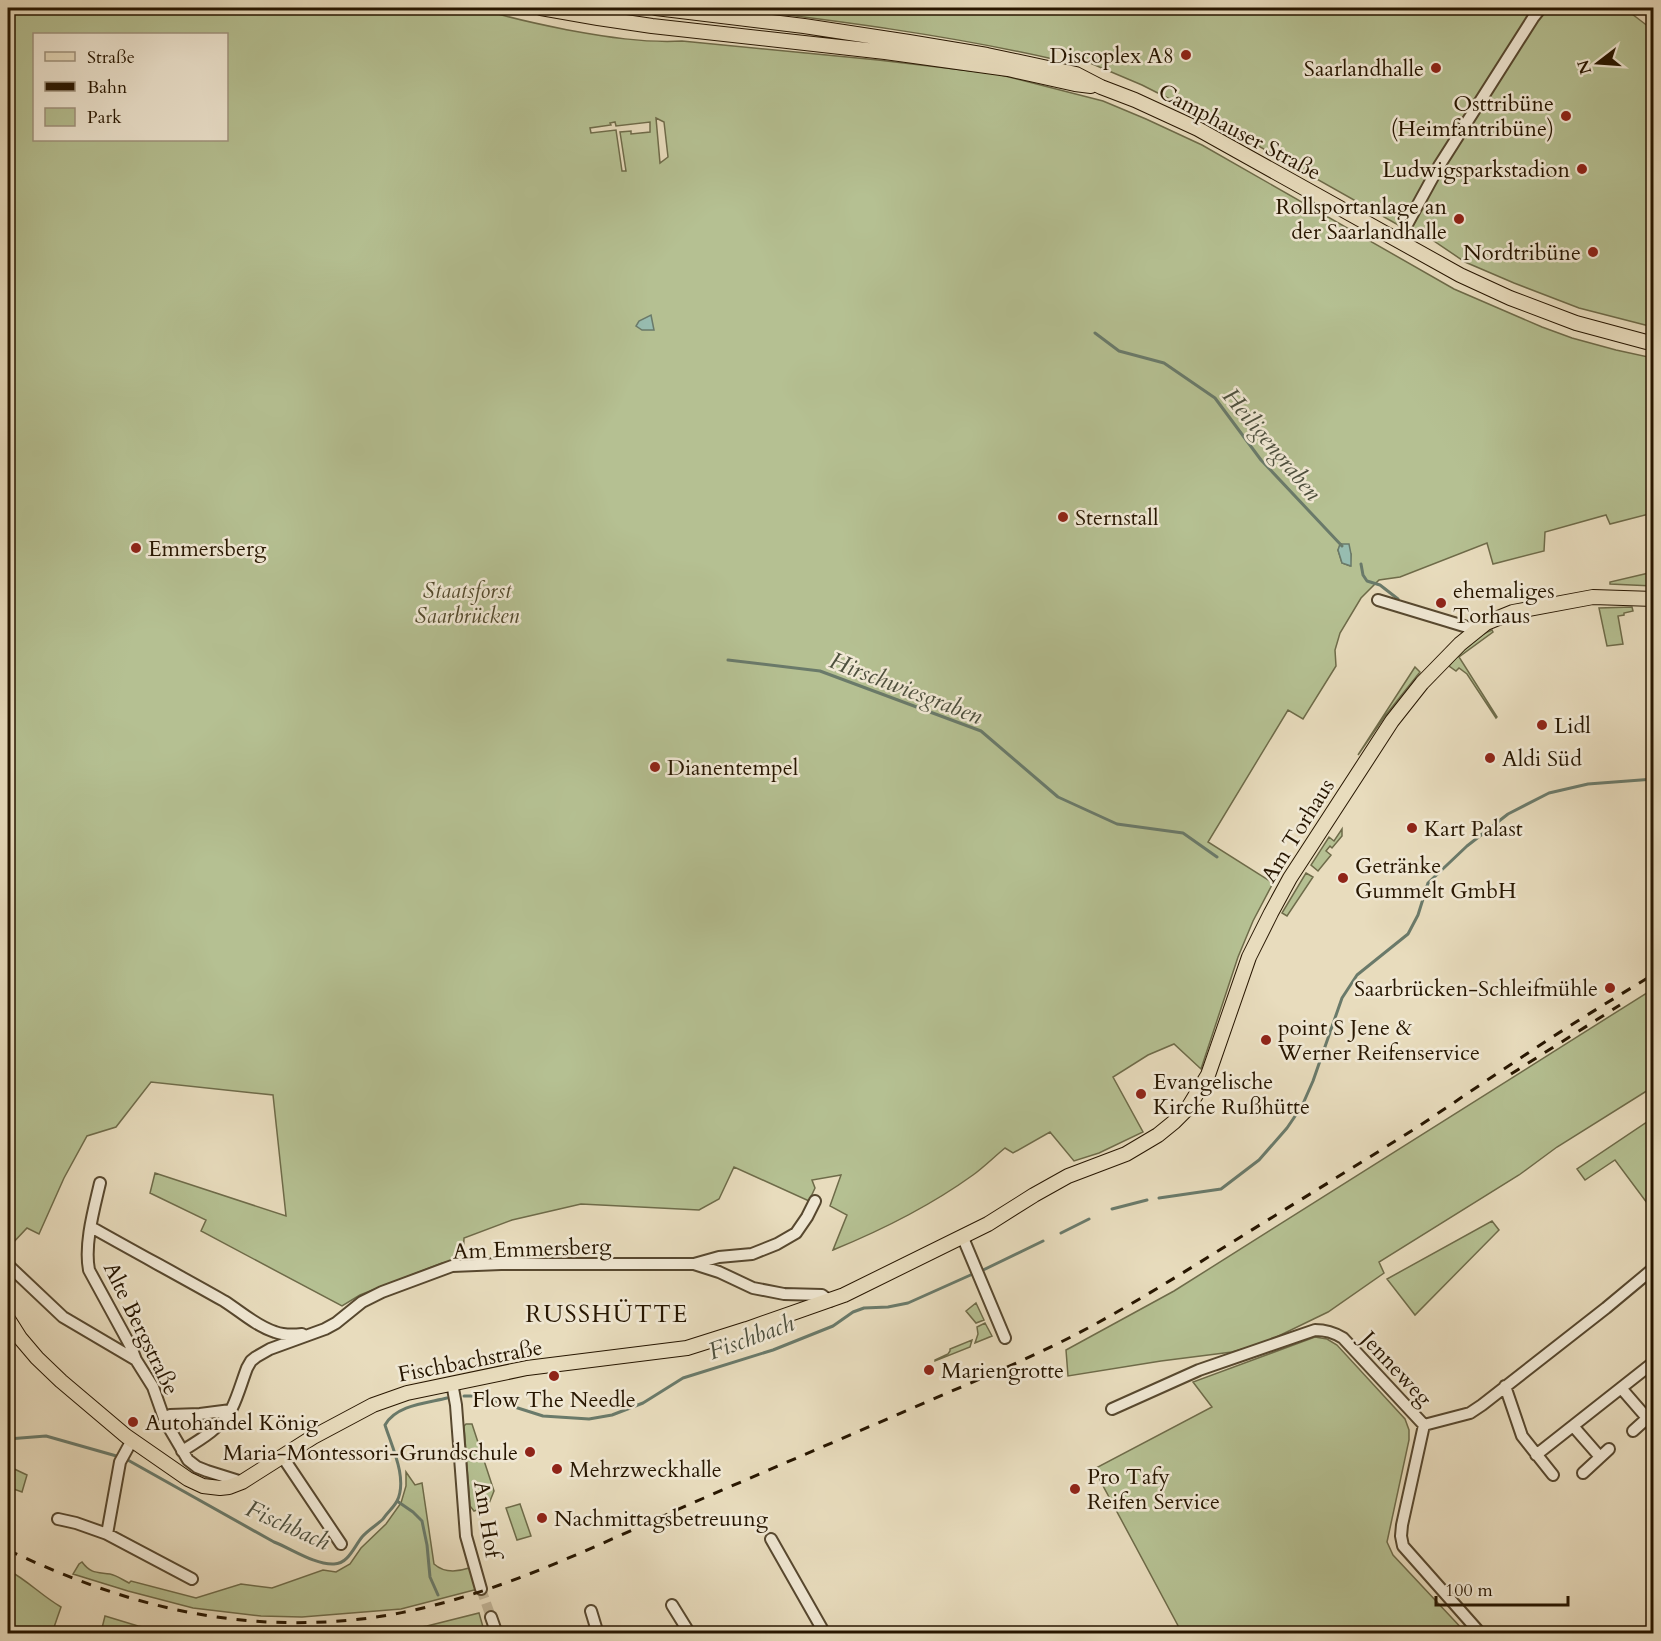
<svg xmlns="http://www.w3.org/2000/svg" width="1661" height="1641" font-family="Cardo,serif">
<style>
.green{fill:#b5c092;stroke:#6e6b49;stroke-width:1.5;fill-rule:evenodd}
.water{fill:#97bcb0;stroke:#6a7a6a;stroke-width:1.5}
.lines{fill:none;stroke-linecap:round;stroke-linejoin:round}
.stream{stroke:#6a7a6a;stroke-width:3}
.minor-tunnel{stroke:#c1b497;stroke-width:10;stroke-dasharray:10 5;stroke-linecap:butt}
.minor-casing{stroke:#57482f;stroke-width:14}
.major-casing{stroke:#271600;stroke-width:16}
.minor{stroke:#f0e8d4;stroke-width:10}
.major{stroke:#e8dcbd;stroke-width:14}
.rail{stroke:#271600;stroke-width:3;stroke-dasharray:10 10;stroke-linecap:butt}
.poi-dot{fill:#8f2418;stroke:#f0e8d4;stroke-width:2}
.labels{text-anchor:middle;stroke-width:5;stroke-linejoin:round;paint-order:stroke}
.poi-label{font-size:22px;fill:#271600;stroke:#f0e8d4;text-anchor:start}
.street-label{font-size:22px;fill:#271600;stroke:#f0e8d4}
.park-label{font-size:22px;font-style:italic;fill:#52492c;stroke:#f0e8d4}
.water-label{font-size:24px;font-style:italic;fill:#4e503e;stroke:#f0e8d4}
.neighbourhood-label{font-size:24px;letter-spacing:1.5px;fill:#271600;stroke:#f0e8d4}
</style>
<rect width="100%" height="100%" fill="#e8dcbd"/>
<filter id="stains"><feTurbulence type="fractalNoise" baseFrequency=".00333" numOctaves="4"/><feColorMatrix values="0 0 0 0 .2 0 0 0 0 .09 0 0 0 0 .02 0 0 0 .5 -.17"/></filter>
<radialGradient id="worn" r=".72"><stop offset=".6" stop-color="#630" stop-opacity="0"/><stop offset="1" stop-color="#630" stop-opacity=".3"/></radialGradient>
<path class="green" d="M8,8H479C507,18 538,24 568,30C606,37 644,43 682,41L878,60L997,74L1103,101L1146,119L1202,145L1454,289L1542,327L1572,338L1616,350L1653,358V513L1610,524L1606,515L1545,532L1544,551L1493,564L1487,543L1400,577L1379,580L1361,598L1340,633L1335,650L1336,666L1303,719L1288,710L1208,842L1273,883L1253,921L1238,957L1201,1069L1174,1044L1148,1055L1113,1077L1143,1132L1099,1153L1074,1161L1050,1132L1013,1153L1005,1148C994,1157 984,1167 973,1175C930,1206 882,1230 833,1250L847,1215L830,1206L841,1175L812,1180L815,1188L809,1201L734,1167L719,1199L699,1210L581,1204L512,1220L464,1238L463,1259L442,1263L360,1295L342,1306L201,1231L206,1220L150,1193L155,1173L286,1216L273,1095L151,1082L116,1127L87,1136L64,1178L39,1234L27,1228L8,1248ZM34,34H226V140H34ZM656,118L664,122L668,157L660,163ZM615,122L616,126L650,122V132L631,134V131L620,132L626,171H622L616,130L591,133L590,128L611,125L610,123ZM1341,544L1351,554L1350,566L1342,563L1338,550Z
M731,8H1624L1653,30V327L1579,308L1514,283L1465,262L1419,231L1416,235L1223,126L1142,85L1057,49L1053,59C947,35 839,21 731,8Z
M1653,572V586L1610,584V582Z
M1632,607L1633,611L1624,613V615L1618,616L1623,644L1607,646L1599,608Z
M1492,630L1493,632L1459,657L1497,717L1496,718L1467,674L1459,668L1456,671L1449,666C1460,652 1476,636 1492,630Z
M1415,667L1420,672L1385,716L1358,755Z
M1342,829V836L1332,848L1330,846L1326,851L1331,855L1318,871L1311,865L1329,837L1334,841Z
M1306,873L1313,877L1287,916L1282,913Z
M1653,989V1087L1557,1147L1519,1175L1379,1262L1384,1273L1328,1312L1264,1343L1232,1352L1161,1361L1068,1376L1066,1350L1174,1291Z
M1653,1118V1211L1615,1160L1585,1180L1577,1169Z
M1492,1221L1499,1230L1415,1315L1387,1279Z
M976,1303L984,1320L976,1323L966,1311Z
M985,1323L992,1336L975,1343L978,1334L977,1327Z
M1315,1337L1327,1339L1337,1345L1405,1419L1409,1430V1440L1387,1542L1393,1555L1466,1633H1214L1222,1627L1207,1633H1182L1094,1469L1212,1407L1193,1382Z
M972,1340L970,1347L935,1361V1360L948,1354L950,1351V1349Z
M466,1424H472L494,1491L488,1506L474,1511L470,1506L464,1426Z
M8,1466L27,1475L22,1492L8,1487Z
M406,1472L415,1485L422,1483L434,1564C444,1573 457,1572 469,1568L478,1589L401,1609L302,1617L261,1616L193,1608L128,1591L73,1574L79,1564L82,1562C91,1574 97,1572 110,1574C116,1575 123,1580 129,1583L131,1581L196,1598L241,1584L272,1588L323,1570L336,1572L350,1564L361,1548L386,1524L401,1503L406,1486Z
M520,1504L531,1536L517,1540L506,1508Z
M8,1570C27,1580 42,1596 61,1607L52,1633H8Z
M479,1613L483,1627L473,1633H387L427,1626Z
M105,1616L138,1626L173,1633H115L102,1628Z"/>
<path class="water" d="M651,315L654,330H642L636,326L639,321Z
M1340,544H1349L1351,554V566L1342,563L1338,550Z"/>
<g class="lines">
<path class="stream" d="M1095,333L1119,351L1164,363L1215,398L1261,460L1342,546
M1361,564L1363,575L1367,581L1380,585L1398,599
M728,660L820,671L981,731L1058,797L1117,824L1183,833L1217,857
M1159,1198L1221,1189L1259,1160L1287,1128L1302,1106L1313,1081L1342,998L1357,975L1408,934L1418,915L1428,883L1467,846L1508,814L1549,793L1588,784L1654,779
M1112,1209L1147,1200
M1061,1233L1089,1219
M981,1271L1043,1241
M464,1396H480L543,1416L589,1419L612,1415L643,1403L683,1378L773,1350L833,1326L853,1312L864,1308L888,1307L908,1303L975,1273
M8,1439L46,1436L120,1457
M126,1459L274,1542C292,1549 315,1565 334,1564C348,1564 354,1547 362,1537C368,1530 377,1525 383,1519C387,1513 394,1507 397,1501C408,1479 392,1447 385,1425C396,1405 427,1403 447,1398
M397,1501L413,1512L422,1521L427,1545L430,1577L438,1595"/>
<path class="minor-tunnel" d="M481,1589L491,1617"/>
<defs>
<path id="minor" d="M1398,241L1439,166L1533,18L1541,8
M1378,600L1477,630
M100,1183C94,1209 84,1244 89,1270L131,1347L136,1360L153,1387L165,1421L188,1460L197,1467L207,1471L242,1482
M91,1227C135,1252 180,1276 224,1301C240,1311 256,1326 275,1332C283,1335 293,1335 302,1334
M963,1238L1005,1338
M694,1264L719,1272L753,1288L784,1294L822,1295L830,1301
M8,1265L63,1317L136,1360
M452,1383L456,1405L466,1536L481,1589
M1505,1386L1522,1436L1553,1475
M1621,1388L1647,1418
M1112,1409L1199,1370L1315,1330C1326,1330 1333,1332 1343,1338L1424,1425
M170,1415L200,1414L231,1410
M1424,1425L1470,1413L1482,1405L1606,1308L1654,1268
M1424,1425L1402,1525L1401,1536L1403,1546L1481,1634
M1573,1426L1600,1457
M1633,1431L1654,1412
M182,1451C200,1440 222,1427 232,1408C238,1396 242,1381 247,1368L251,1361L256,1357L270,1349L325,1329L336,1323L362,1302L382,1292L452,1266L501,1264H694L719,1257L752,1254L777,1244L796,1233L807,1217L815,1201
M1536,1455L1654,1362
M282,1456L341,1544
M1583,1473L1609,1449
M58,1519L76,1523L107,1534L192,1579
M107,1534L120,1462L132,1440
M771,1539L825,1634
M672,1605L690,1634
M591,1611L598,1634
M491,1617L497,1634"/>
<path id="major" d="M541,8L598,18L652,26L885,52L1008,69L1075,84L1091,86
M656,8L804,26L909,42L987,55L1076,74L1101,87L1135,100L1198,129L1460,275L1510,298L1576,323L1654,344
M8,1319L20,1338L37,1358L61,1381L126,1436L188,1479L203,1486L220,1488L229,1487L242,1482L313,1437L373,1405L407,1393L527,1368L687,1348L747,1329L844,1295L988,1224L1034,1195L1068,1176L1126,1154L1158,1135L1174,1122L1188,1108L1208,1075L1249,957L1271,913L1290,878L1392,721L1422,683L1460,644L1486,623L1513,612L1593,597L1654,599"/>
</defs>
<use href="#minor" class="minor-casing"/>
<use href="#major" class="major-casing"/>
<use href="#minor" class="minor"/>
<use href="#major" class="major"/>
<path class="rail" d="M1511,1074L1620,1005
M8,1550C120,1603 226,1632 352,1620C476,1608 591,1547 704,1498C780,1465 855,1433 931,1400C984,1377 1038,1355 1088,1328C1153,1293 1214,1253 1276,1215C1323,1186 1370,1157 1416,1128C1452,1104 1487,1080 1522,1057C1565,1028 1610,1001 1654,974"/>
</g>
<g class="poi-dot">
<circle cx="1186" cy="55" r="6"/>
<circle cx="1436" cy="68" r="6"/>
<circle cx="1566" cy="116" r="6"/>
<circle cx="1582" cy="169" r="6"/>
<circle cx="1459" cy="219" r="6"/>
<circle cx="1593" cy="252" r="6"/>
<circle cx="1063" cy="517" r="6"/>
<circle cx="136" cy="548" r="6"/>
<circle cx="1441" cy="603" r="6"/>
<circle cx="1542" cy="725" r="6"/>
<circle cx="1490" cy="758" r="6"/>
<circle cx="655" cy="767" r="6"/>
<circle cx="1412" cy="828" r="6"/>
<circle cx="1343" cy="878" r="6"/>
<circle cx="1610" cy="988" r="6"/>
<circle cx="1266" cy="1040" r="6"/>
<circle cx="1141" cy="1094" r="6"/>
<circle cx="929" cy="1370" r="6"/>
<circle cx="554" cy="1376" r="6"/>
<circle cx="133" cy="1422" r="6"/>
<circle cx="530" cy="1452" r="6"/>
<circle cx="557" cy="1469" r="6"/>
<circle cx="1075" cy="1489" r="6"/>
<circle cx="542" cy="1518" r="6"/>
</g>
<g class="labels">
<g class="poi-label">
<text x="1174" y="63" text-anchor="end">Discoplex A8</text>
<text x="1424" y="76" text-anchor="end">Saarlandhalle</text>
<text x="1554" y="111" text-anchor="end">Osttribüne<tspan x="1554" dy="25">(Heimfantribüne)</tspan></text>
<text x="1570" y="177" text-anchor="end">Ludwigsparkstadion</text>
<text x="1447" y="214" text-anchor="end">Rollsportanlage an<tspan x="1447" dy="25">der Saarlandhalle</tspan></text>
<text x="1581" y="260" text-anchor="end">Nordtribüne</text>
<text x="1075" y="525">Sternstall</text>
<text x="148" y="556">Emmersberg</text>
<text x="1453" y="598">ehemaliges<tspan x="1453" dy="25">Torhaus</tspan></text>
<text x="1554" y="733">Lidl</text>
<text x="1502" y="766">Aldi Süd</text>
<text x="667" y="775">Dianentempel</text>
<text x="1424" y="836">Kart Palast</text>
<text x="1355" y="873">Getränke<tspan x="1355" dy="25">Gummelt GmbH</tspan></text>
<text x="1598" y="996" text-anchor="end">Saarbrücken-Schleifmühle</text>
<text x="1278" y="1035">point S Jene &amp;<tspan x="1278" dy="25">Werner Reifenservice</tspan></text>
<text x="1153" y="1089">Evangelische<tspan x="1153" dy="25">Kirche Rußhütte</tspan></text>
<text x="941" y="1378">Mariengrotte</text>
<text x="554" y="1407" text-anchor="middle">Flow The Needle</text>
<text x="145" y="1430">Autohandel König</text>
<text x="518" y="1460" text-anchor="end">Maria-Montessori-Grundschule</text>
<text x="569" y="1477">Mehrzweckhalle</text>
<text x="1087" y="1484">Pro Tafy<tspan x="1087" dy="25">Reifen Service</tspan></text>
<text x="554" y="1526">Nachmittagsbetreuung</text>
</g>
<g class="street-label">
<text transform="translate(1240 131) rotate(28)" y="8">Camphauser Straße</text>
<text transform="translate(1297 830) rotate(-58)" y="8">Am Torhaus</text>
<text transform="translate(532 1248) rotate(-2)" y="8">Am Emmersberg</text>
<text transform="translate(142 1328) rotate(64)" y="8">Alte Bergstraße</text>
<text transform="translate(470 1360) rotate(-11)" y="8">Fischbachstraße</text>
<text transform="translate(1397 1368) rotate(47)" y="8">Jenneweg</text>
<text transform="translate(488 1519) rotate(81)" y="8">Am Hof</text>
</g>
<g class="park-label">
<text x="467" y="598">Staatsforst<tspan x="467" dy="25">Saarbrücken</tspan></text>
</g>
<g class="water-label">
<text transform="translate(1272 444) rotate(50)" y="8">Heiligengraben</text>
<text transform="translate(906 688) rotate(21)" y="8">Hirschwiesgraben</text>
<text transform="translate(751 1337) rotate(-20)" y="8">Fischbach</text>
<text transform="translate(288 1525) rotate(24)" y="8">Fischbach</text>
</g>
<g class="neighbourhood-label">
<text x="607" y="1322">RUSSHÜTTE</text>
</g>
</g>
<rect width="1661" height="1641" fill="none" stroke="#e8dcbd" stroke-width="30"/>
<rect x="9" y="9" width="1643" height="1623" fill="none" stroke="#271600" stroke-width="3"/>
<rect x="15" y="15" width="1631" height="1611" fill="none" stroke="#271600" stroke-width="1.5"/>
<rect x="33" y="33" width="195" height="108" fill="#f0e8d4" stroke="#a0947f" stroke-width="1.5"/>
<rect x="45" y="52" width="30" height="9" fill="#e8dcbd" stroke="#a0947f" stroke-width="1.5"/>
<text x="87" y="63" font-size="18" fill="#271600">Straße</text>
<rect x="45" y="82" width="30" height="9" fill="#271600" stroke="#a0947f" stroke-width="1.5"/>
<text x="87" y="93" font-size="18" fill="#271600">Bahn</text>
<rect x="45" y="108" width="30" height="18" fill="#b5c092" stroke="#a0947f" stroke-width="1.5"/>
<text x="87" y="123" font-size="18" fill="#271600">Park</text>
<g transform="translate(1598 63) rotate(253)" stroke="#f0e8d4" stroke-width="4.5" paint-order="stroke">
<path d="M0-4.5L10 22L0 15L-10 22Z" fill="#271600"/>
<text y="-9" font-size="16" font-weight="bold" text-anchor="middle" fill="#271600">N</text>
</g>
<path d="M1436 1596v9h132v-9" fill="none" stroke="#271600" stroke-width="3"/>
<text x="1445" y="1596" font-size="18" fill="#271600" stroke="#f0e8d4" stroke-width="4.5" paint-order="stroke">100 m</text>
<rect width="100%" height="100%" filter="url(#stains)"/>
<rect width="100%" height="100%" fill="url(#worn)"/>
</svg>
